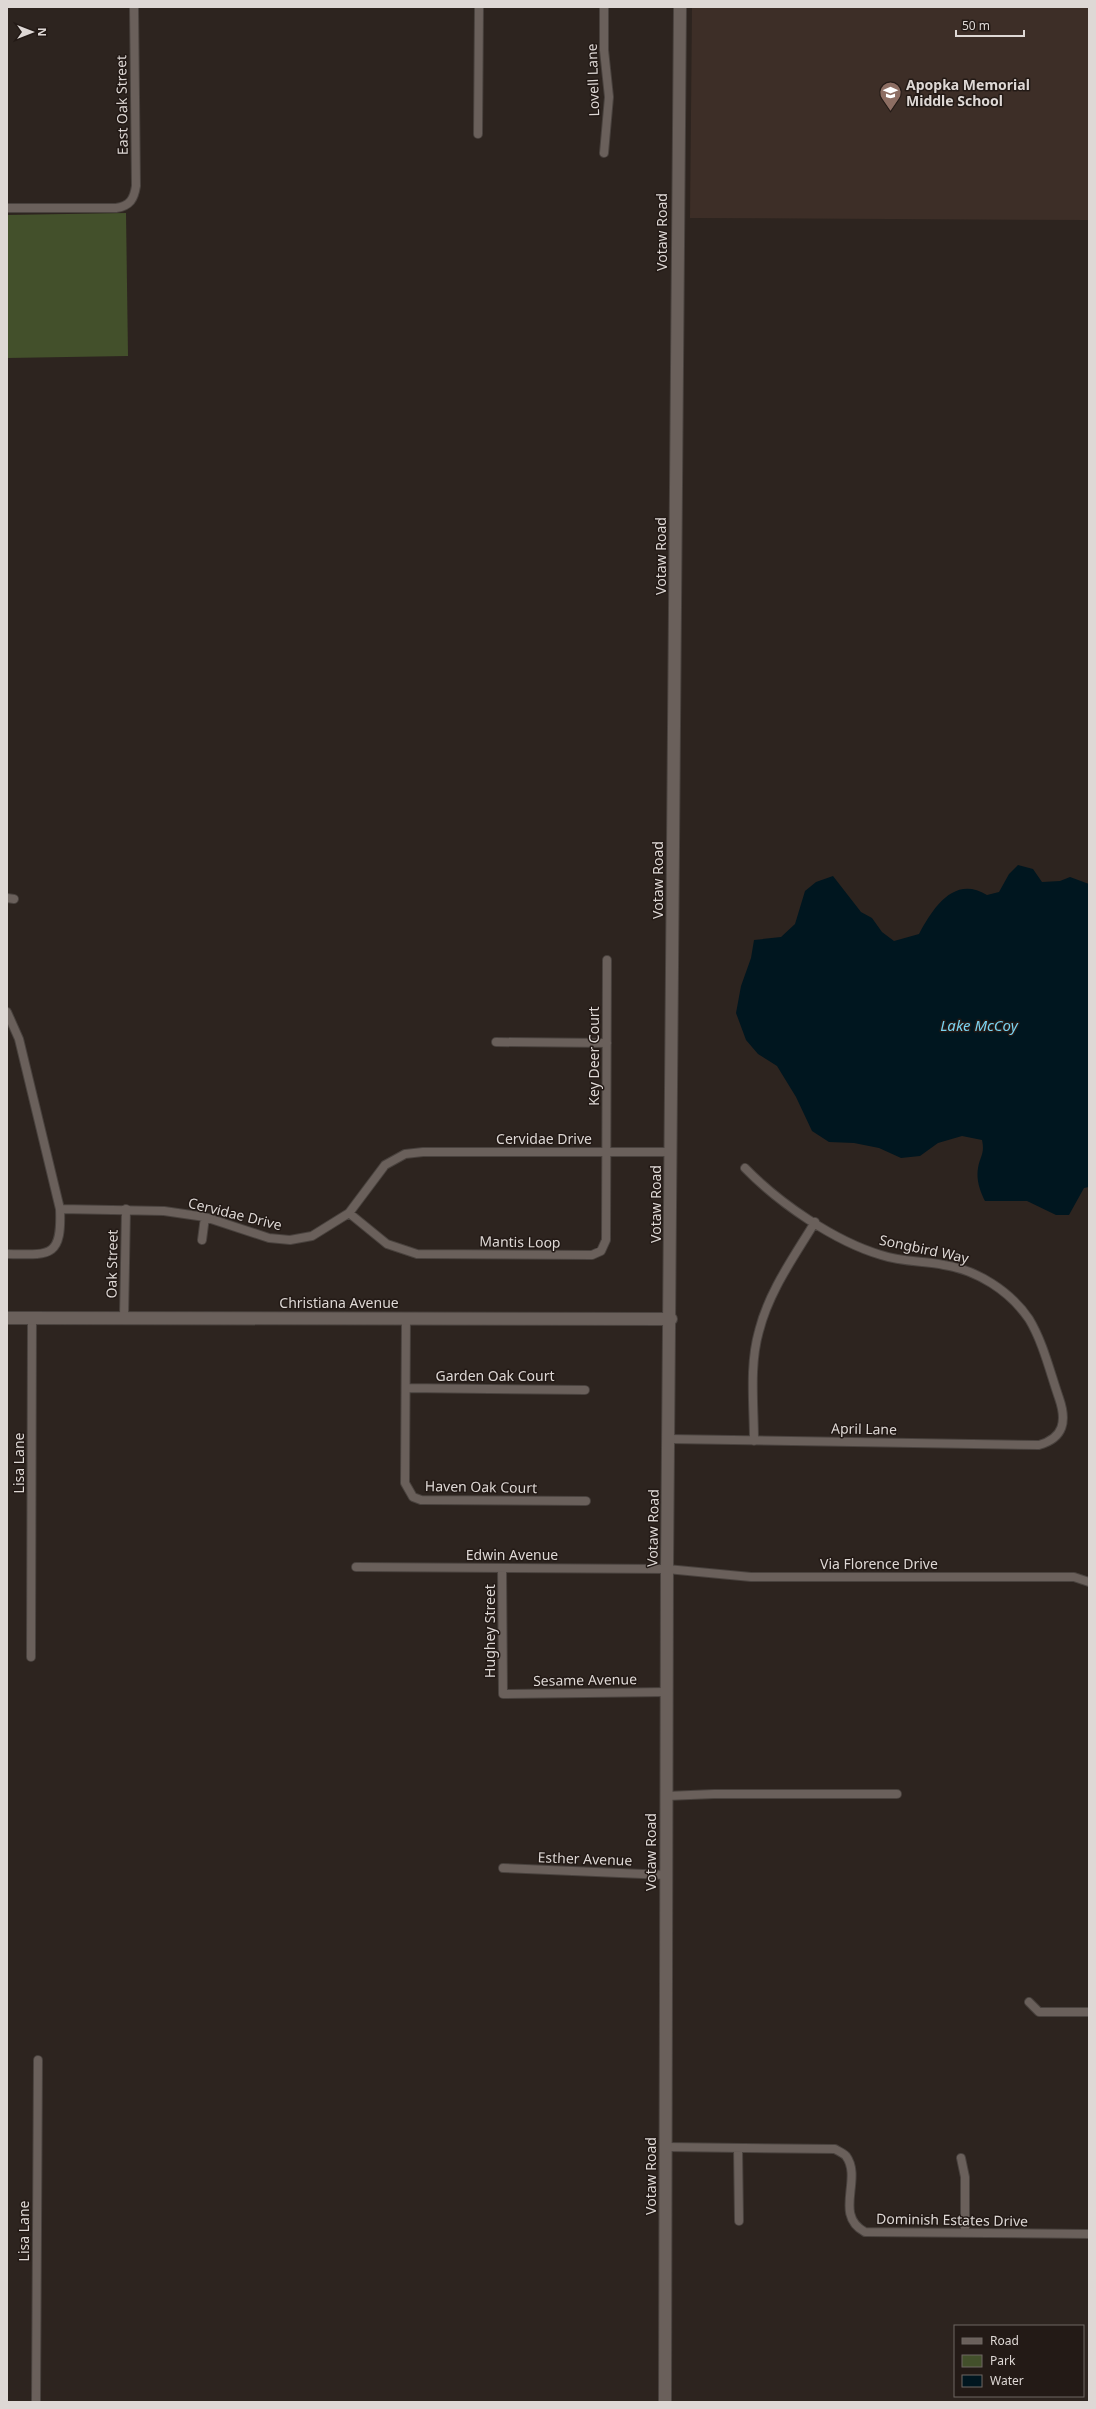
<svg xmlns="http://www.w3.org/2000/svg" width="1096" height="2409" font-family="'Noto Sans',sans-serif">
<style>
.built{fill:#3d2e27}
.green{fill:#43502b}
.water{fill:#00161f}
.lines{fill:none;stroke-linecap:round;stroke-linejoin:round}
.street-casing{stroke:#49423e;stroke-width:10}
.secondary-casing{stroke:#49423e;stroke-width:14}
.street{stroke:#6a605b;stroke-width:8}
.secondary{stroke:#6a605b;stroke-width:12}
.labels{text-anchor:middle;stroke-width:3;stroke-linejoin:round;paint-order:stroke}
.street-label{font-size:14px;fill:#ded8d5;stroke:#231a16}
.poi-label{font-size:14px;font-weight:bold;fill:#ded8d5;stroke:#231a16;text-anchor:start}
.water-label{font-size:15px;font-style:italic;fill:#7bd3f0;stroke:#231a16}
</style>
<rect width="100%" height="100%" fill="#2d241f"/>
<path class="built" d="M692,7H1089V220L690,218Z"/>
<path class="green" d="M126,213L128,356L7,358V215Z"/>
<path class="water" d="M1018,865L1033,869L1042,882L1060,881L1070,877L1089,884V1187L1084,1188L1069,1215H1056L1027,1201H985C980,1191 976,1180 978,1168C980,1156 985,1154 982,1140L962,1136L938,1143L920,1156L901,1158L879,1148L854,1143L829,1142L812,1131L796,1097L777,1066L758,1054L746,1040L736,1013L741,986L751,958L754,940L781,937L795,924L805,891L816,882L833,876L861,912L872,918L882,932L894,941L919,934C933,908 954,875 987,895L999,892L1009,874Z"/>
<g class="lines">
<defs>
<path id="street" d="M478,134L479,7
M604,153L609,97L604,50V7
M7,208H116C130,206 134,199 136,186L134,7
M7,898L14,899
M7,1012L19,1039L60,1209C62,1258 50,1255 7,1254
M496,1042L607,1043
M60,1209L164,1211L205,1217L269,1238L290,1240L312,1236L349,1213L385,1165L405,1154L423,1152H671
M349,1213L387,1244L417,1254L592,1255L601,1251L606,1240L607,960
M202,1240L205,1217
M124,1318L126,1209
M406,1318L405,1483L413,1497L421,1500L586,1501
M406,1388L585,1390
M669,1439L1039,1445C1064,1438 1067,1421 1059,1398C1050,1372 1043,1342 1029,1319C1010,1291 977,1270 944,1265C924,1261 902,1262 881,1255C834,1241 779,1203 745,1168
M754,1441C754,1405 749,1366 759,1331C769,1291 794,1257 815,1222
M356,1567L667,1569L751,1577H1074L1089,1582
M502,1568L503,1694L668,1692
M31,1657L32,1317
M667,1796L714,1794H897
M503,1868L666,1875
M1029,2002L1039,2012H1089
M666,2147L835,2149C838,2151 843,2153 846,2156C863,2179 833,2215 865,2232L1089,2234
M738,2148L739,2221
M961,2158L965,2177V2233
M36,2402L38,2060"/>
<path id="secondary" d="M7,1318L671,1319
M665,2402L667,1569L680,7"/>
</defs>
<use href="#street" class="street-casing"/>
<use href="#secondary" class="secondary-casing"/>
<use href="#street" class="street"/>
<use href="#secondary" class="secondary"/>
</g>
<defs>
<symbol id="school-pin" viewBox="-11 -11 22 30"><path d="M0 17L-7.5 6A9.5 9.5 0 1 1 7.5 6Z" fill="#8d6e63" stroke="#231a16"/><path d="M0-5L7-2L0 1L-7-2ZM-4 1L0 2.5L4 1V4Q0 6-4 4Z" fill="#fff"/></symbol>
</defs>
<g fill-rule="evenodd">
<use href="#school-pin" x="878" y="80" width="25" height="34"/>
</g>
<g class="labels">
<g class="street-label">
<text transform="translate(593 80) rotate(-92)" y="5">Lovell Lane</text>
<text transform="translate(122 105) rotate(-91)" y="5">East Oak Street</text>
<text transform="translate(662 232) rotate(-90)" y="5">Votaw Road</text>
<text transform="translate(661 556) rotate(-90)" y="5">Votaw Road</text>
<text transform="translate(658 880) rotate(-90)" y="5">Votaw Road</text>
<text transform="translate(594 1056) rotate(-90)" y="5">Key Deer Court</text>
<text x="544" y="1144">Cervidae Drive</text>
<text transform="translate(656 1204) rotate(-90)" y="5">Votaw Road</text>
<text transform="translate(235 1214) rotate(14)" y="5">Cervidae Drive</text>
<text transform="translate(520 1242) rotate(1)" y="5">Mantis Loop</text>
<text transform="translate(924 1249) rotate(12)" y="5">Songbird Way</text>
<text transform="translate(112 1264) rotate(-89)" y="5">Oak Street</text>
<text x="339" y="1308">Christiana Avenue</text>
<text x="495" y="1381">Garden Oak Court</text>
<text transform="translate(864 1429) rotate(1)" y="5">April Lane</text>
<text transform="translate(19 1463) rotate(-90)" y="5">Lisa Lane</text>
<text transform="translate(481 1487) rotate(1)" y="5">Haven Oak Court</text>
<text transform="translate(653 1528) rotate(-89)" y="5">Votaw Road</text>
<text x="512" y="1560">Edwin Avenue</text>
<text x="879" y="1569">Via Florence Drive</text>
<text transform="translate(490 1631) rotate(-90)" y="5">Hughey Street</text>
<text transform="translate(585 1680) rotate(-1)" y="5">Sesame Avenue</text>
<text transform="translate(651 1852) rotate(-90)" y="5">Votaw Road</text>
<text transform="translate(585 1859) rotate(2)" y="5">Esther Avenue</text>
<text transform="translate(651 2176) rotate(-90)" y="5">Votaw Road</text>
<text transform="translate(952 2220) rotate(1)" y="5">Dominish Estates Drive</text>
<text transform="translate(24 2231) rotate(-90)" y="5">Lisa Lane</text>
</g>
<g class="poi-label">
<text x="906" y="90">Apopka Memorial<tspan x="906" dy="16">Middle School</tspan></text>
</g>
<g class="water-label">
<text x="979" y="1031">Lake McCoy</text>
</g>
</g>
<rect width="1096" height="2409" fill="none" stroke="#ded8d5" stroke-width="16"/>
<rect x="954" y="2325" width="130" height="72" fill="#231a16" stroke="#6e6662"/>
<rect x="962" y="2338" width="20" height="6" fill="#6a605b" stroke="#6e6662"/>
<text x="990" y="2345" font-size="12" fill="#ded8d5">Road</text>
<rect x="962" y="2355" width="20" height="12" fill="#43502b" stroke="#6e6662"/>
<text x="990" y="2365" font-size="12" fill="#ded8d5">Park</text>
<rect x="962" y="2375" width="20" height="12" fill="#00161f" stroke="#6e6662"/>
<text x="990" y="2385" font-size="12" fill="#ded8d5">Water</text>
<g transform="translate(32 32) rotate(90)" stroke="#231a16" stroke-width="3" paint-order="stroke">
<path d="M0-3L7 15L0 10L-7 15Z" fill="#ded8d5"/>
<text y="-6" font-size="11" font-weight="bold" text-anchor="middle" fill="#ded8d5">N</text>
</g>
<path d="M956 30v6h68v-6" fill="none" stroke="#ded8d5" stroke-width="2"/>
<text x="962" y="30" font-size="12" fill="#ded8d5" stroke="#231a16" stroke-width="3" paint-order="stroke">50 m</text>
</svg>
